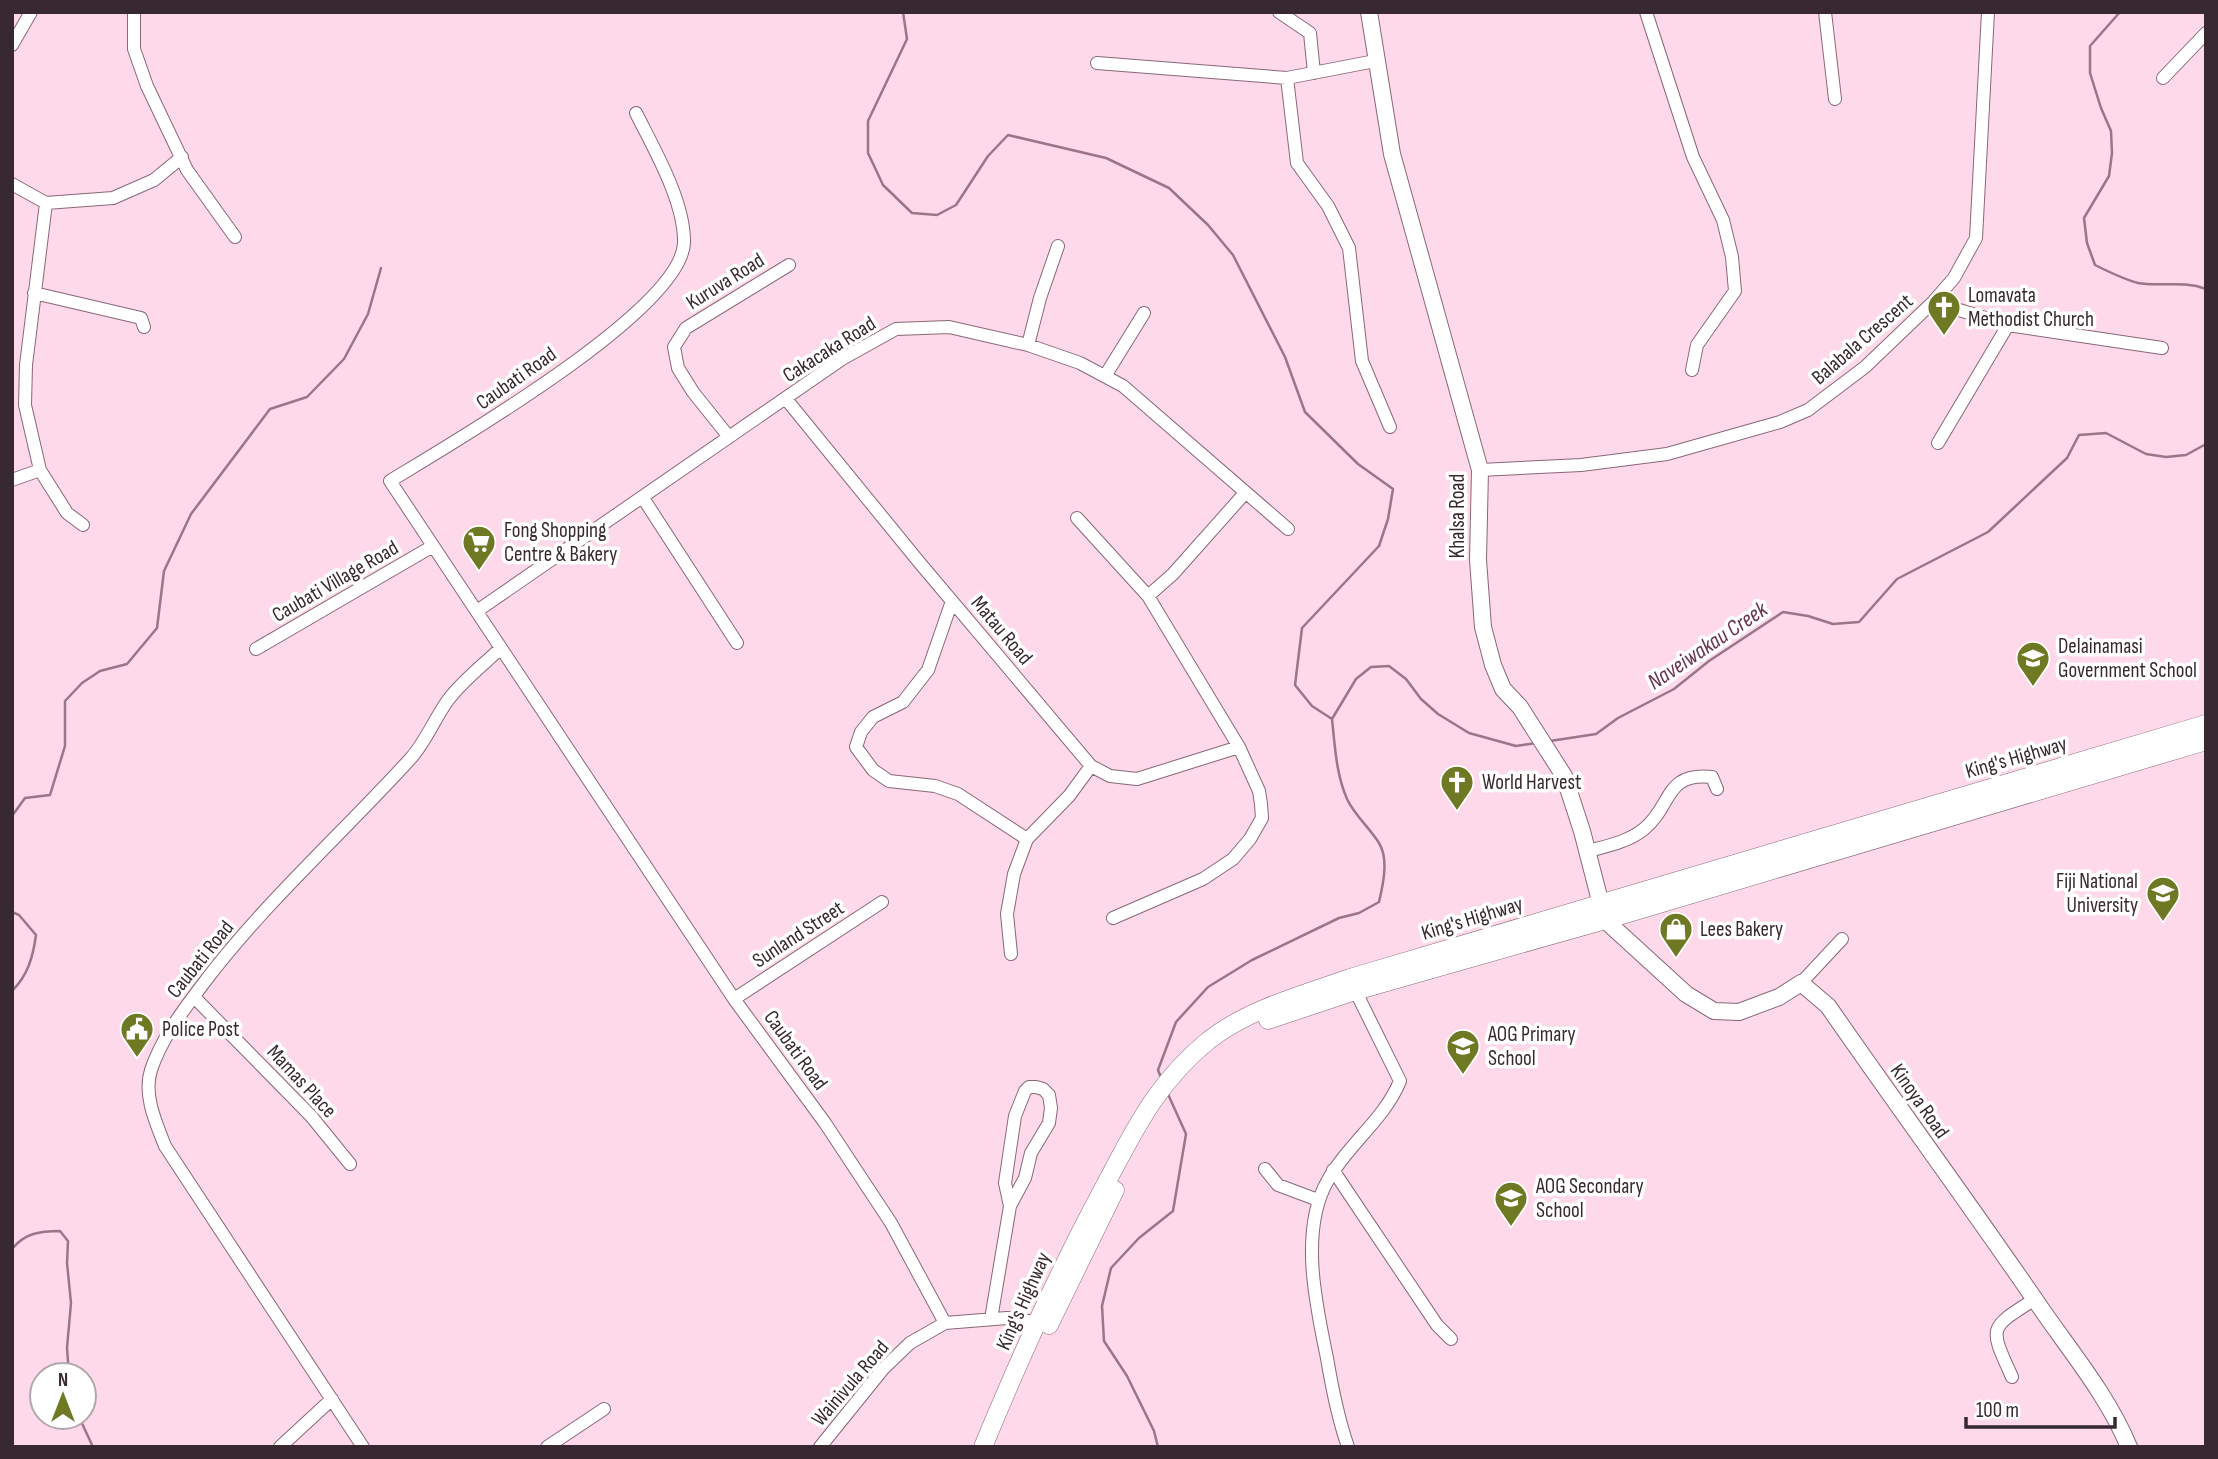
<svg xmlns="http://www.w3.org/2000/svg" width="2218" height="1459" font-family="'Sofia Sans Condensed',sans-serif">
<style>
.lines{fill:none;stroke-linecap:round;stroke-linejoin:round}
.stream{stroke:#997786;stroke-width:2.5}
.minor-casing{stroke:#886877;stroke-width:14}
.major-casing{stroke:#886877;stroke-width:18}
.highway-casing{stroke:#886877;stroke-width:19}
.minor{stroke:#fff;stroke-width:12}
.major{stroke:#fff;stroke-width:16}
.highway{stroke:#fff;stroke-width:18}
.labels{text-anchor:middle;stroke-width:7;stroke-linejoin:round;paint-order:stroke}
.street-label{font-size:21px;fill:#37292f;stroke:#fff}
.poi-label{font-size:21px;fill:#37292f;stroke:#fff;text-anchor:start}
.water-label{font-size:23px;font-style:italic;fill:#6b3450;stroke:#fff}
</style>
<rect width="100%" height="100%" fill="#fed9ea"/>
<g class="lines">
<path class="stream" d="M903,12L907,39L868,121V153L883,185L912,213L937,215L956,205L988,156L1008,135L1106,158L1169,188L1208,225L1233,255L1285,357L1305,412L1358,464L1393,489L1388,519L1379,546L1302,628L1295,685L1312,706L1332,719C1335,746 1336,774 1347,799C1355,816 1370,828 1379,843C1389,859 1383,885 1379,902L1359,913L1339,918L1252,960L1208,987L1176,1022L1158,1070L1162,1080
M2120,12L2090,46V73L2101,108L2111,131L2112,153L2109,176L2084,218L2087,243L2095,265C2109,272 2123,279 2138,283C2160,287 2183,280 2206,289
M1332,719L1356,679L1371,667L1389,666L1406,679L1421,699L1438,714L1469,733L1516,746L1537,743
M1550,741L1596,734L1618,718L1674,689L1709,661L1783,612L1808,616L1833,624L1859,622L1897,579L1988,532L2067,458L2079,435L2106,433L2146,454L2166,457L2186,455L2206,444
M12,816L25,798L50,795L65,746V701L82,683L100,671L127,664L157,628L164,571L191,514L270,409L307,397L344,359L368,314L381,268
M12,912L19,915L36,935C33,957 28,975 12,991
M12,1249C25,1233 40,1231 60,1231L68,1241L67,1263L71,1303L67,1348L69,1375
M79,1417L93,1447
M1158,1447L1154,1431L1127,1376L1104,1341L1102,1306L1111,1268L1139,1238L1173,1211L1186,1134L1167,1092"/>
<defs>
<path id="minor" d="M134,12V49L147,86L187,170L235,237
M1279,12L1310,33L1314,73
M1646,12L1693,157L1723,220L1732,257L1735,291L1697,345L1692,370
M1825,12L1835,99
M12,45L31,12
M1097,63L1287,78L1375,61
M1287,78L1297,163L1328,206L1349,248L1362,361L1390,427
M2163,78L2206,33
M636,113C654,149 685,202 684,243C681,311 449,445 390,481L734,999L825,1123L891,1223L945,1323L1007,1318L1042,1323
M12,184L46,203L113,198L154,180L182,157
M46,203L26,365L25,405L40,470L67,513L83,525
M34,293L141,318L144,327
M1933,302L2008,325L2162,348
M1028,345L1040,298L1058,246
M1105,376L1144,313
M786,399L919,562L1091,766L1110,776L1137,779L1239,747
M729,437L693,392L678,368L674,347L686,328L789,265
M1938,443L2008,325
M1480,470L1581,465L1667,454L1780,422L1808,410L1865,367L1933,302L1954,278L1976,238L1988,12
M12,480L40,470
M643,498L737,643
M1077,518L1148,596L1239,747L1259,791L1261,804L1262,818L1250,839L1233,859L1203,879L1113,918
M1148,596L1173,574L1245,493
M952,601L928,670L903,702L873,717L861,732L856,747L873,770L889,781L935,786L958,794L1027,839
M477,611L842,359L896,329L949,327L1028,345L1080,363L1123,386L1288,529
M256,649L433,546
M1588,851C1607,846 1628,842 1644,829C1673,805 1664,772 1712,777L1717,789
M1011,954L1007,914L1014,874L1027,839L1069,796L1091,766
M1801,983L1842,939
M194,997L311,1116L350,1164
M734,999L882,902
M1265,1169L1278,1185L1318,1200
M1333,1170L1437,1325L1451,1339
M991,1319L1010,1206L1005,1183L1015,1116L1025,1091L1029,1087H1036L1043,1089L1049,1095L1051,1108L1049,1123L1031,1153L1025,1178L1010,1206
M2012,1377C1989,1326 1988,1329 2035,1299
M280,1447L332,1399
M363,1447L165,1146C156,1123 143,1095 151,1070C162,1037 183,1011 203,984C265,902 342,834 411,758C426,741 435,718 448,700C462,681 484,664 501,648
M547,1447L604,1409
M820,1447L883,1369L910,1343L945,1323
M1348,1447C1338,1418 1332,1388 1327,1358C1316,1305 1299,1230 1328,1180C1348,1144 1384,1120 1400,1081L1352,984"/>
<path id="major" d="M1369,12L1392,154L1480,470L1478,560L1483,627L1493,665L1503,689L1520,707L1564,776L1582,831L1605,920L1686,994L1714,1011L1739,1012L1779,997L1801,983L1828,1006C1898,1107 1971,1206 2040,1307C2071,1352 2108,1396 2129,1447"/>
<path id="highway" d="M1268,1020L1355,991L1605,920L2206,741
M1049,1325L1115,1190
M983,1447C1019,1360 1058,1273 1102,1191C1134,1131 1155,1084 1209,1040C1249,1009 1302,995 1350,978L2206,724"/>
</defs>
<use href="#minor" class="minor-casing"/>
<use href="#major" class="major-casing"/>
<use href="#highway" class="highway-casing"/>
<use href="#minor" class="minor"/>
<use href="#major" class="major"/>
<use href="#highway" class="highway"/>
</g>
<defs>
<symbol id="church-pin" viewBox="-11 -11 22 30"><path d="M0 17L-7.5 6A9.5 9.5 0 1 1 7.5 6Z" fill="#6f7924" stroke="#fff"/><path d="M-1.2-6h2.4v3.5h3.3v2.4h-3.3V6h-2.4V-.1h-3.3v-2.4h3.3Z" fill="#fff"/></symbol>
<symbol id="supermarket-pin" viewBox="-11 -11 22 30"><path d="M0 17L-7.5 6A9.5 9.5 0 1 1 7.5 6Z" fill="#6f7924" stroke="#fff"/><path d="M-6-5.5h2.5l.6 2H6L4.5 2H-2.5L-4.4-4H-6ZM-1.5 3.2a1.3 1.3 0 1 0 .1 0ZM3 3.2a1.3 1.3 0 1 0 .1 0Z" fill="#fff"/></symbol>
<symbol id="school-pin" viewBox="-11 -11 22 30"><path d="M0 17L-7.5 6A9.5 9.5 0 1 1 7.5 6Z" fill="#6f7924" stroke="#fff"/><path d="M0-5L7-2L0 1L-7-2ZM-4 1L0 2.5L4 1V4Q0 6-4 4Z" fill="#fff"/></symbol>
<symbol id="university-pin" viewBox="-11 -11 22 30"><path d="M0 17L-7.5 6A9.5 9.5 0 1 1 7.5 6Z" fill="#6f7924" stroke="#fff"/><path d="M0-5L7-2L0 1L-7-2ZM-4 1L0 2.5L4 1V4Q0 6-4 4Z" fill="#fff"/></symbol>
<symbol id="shop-pin" viewBox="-11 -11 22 30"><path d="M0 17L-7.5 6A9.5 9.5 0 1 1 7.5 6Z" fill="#6f7924" stroke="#fff"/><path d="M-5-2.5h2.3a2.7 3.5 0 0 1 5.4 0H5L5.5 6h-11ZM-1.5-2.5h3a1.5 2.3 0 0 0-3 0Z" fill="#fff"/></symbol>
<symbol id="civic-pin" viewBox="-11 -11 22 30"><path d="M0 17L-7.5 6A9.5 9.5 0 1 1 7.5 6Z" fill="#6f7924" stroke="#fff"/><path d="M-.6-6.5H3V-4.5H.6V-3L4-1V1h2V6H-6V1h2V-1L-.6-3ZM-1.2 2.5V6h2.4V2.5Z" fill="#fff"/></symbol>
</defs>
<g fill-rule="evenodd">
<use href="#church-pin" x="1925" y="288" width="38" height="52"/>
<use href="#supermarket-pin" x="460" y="523" width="38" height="52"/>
<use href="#school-pin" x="2014" y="639" width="38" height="52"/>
<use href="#church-pin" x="1438" y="763" width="38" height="52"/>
<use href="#university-pin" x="2144" y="874" width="38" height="52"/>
<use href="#shop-pin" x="1657" y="910" width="38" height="52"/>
<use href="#civic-pin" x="118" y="1010" width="38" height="52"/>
<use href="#school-pin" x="1444" y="1027" width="38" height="52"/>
<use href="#university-pin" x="1492" y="1179" width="38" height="52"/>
</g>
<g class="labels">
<g class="street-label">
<text transform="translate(725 281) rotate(-32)" y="7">Kuruva Road</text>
<text transform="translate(1862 339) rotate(-41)" y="7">Balabala Crescent</text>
<text transform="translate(829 349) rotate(-32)" y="7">Cakacaka Road</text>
<text transform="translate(516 378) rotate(-35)" y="7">Caubati Road</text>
<text transform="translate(1457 516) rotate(-90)" y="7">Khalsa Road</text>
<text transform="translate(335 581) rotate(-30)" y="7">Caubati Village Road</text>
<text transform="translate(1002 630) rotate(50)" y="7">Matau Road</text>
<text transform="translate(2016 757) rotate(-16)" y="7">King's Highway</text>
<text transform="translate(1472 918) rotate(-17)" y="7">King's Highway</text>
<text transform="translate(798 934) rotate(-33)" y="7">Sunland Street</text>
<text transform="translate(200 959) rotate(-51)" y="7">Caubati Road</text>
<text transform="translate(796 1050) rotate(54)" y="7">Caubati Road</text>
<text transform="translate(302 1081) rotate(47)" y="7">Mamas Place</text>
<text transform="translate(1920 1101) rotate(55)" y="7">Kinoya Road</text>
<text transform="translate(1023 1301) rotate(-66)" y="7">King's Highway</text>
<text transform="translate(850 1383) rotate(-49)" y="7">Wainivula Road</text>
</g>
<g class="poi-label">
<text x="1968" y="302">Lomavata<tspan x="1968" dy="24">Methodist Church</tspan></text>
<text x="504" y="537">Fong Shopping<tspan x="504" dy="24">Centre &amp; Bakery</tspan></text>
<text x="2058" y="653">Delainamasi<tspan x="2058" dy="24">Government School</tspan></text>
<text x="1482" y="789">World Harvest</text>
<text x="2138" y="888" text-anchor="end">Fiji National<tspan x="2138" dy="24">University</tspan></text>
<text x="1700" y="936">Lees Bakery</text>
<text x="162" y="1036">Police Post</text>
<text x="1488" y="1041">AOG Primary<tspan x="1488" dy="24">School</tspan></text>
<text x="1536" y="1193">AOG Secondary<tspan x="1536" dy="24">School</tspan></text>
</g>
<g class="water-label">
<text transform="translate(1707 645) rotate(-34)" y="8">Naveiwakau Creek</text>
</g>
</g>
<rect width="2218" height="1459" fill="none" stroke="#37292f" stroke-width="28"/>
<g transform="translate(63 1396)"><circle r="33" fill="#ffffff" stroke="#afa9ac" stroke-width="2"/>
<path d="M0-5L12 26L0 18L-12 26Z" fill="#6f7924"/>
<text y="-10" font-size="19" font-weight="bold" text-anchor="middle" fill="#37292f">N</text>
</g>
<path d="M1966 1417v10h149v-10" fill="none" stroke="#37292f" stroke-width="3.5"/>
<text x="1976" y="1417" font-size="21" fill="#37292f" stroke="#ffffff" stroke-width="5" paint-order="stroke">100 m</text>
</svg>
